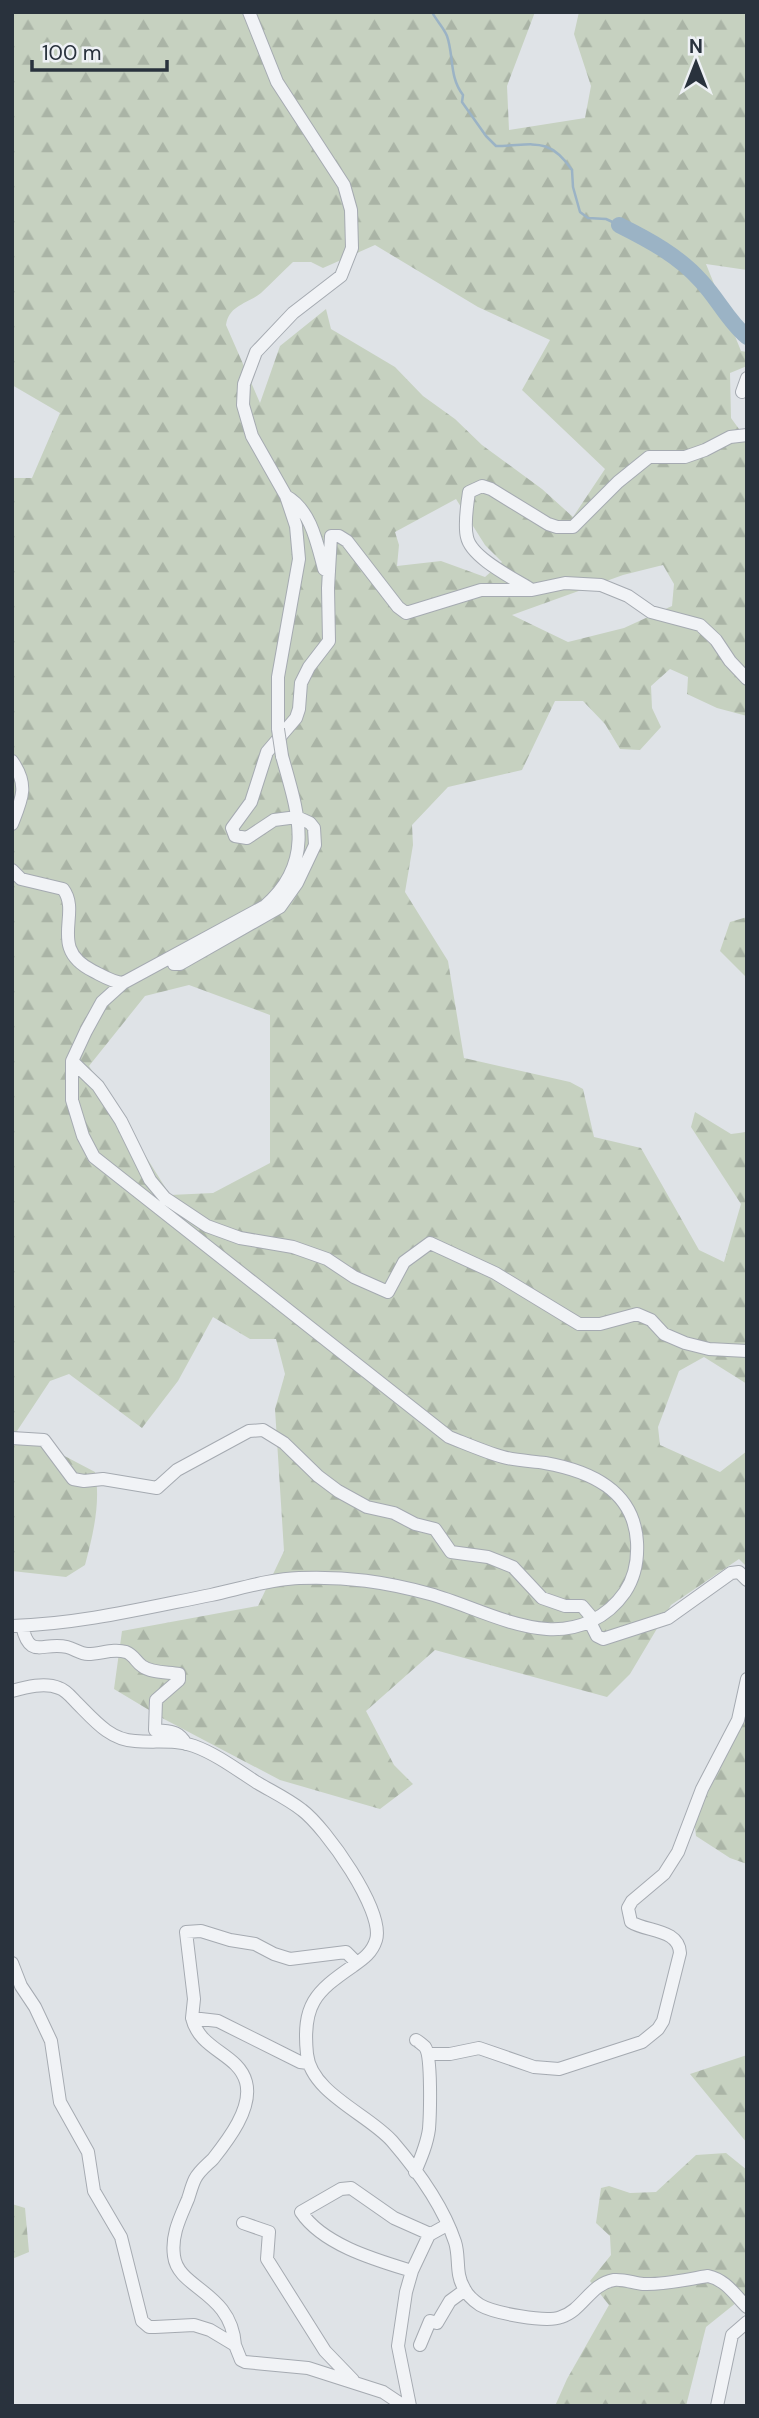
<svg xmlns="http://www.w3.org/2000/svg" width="759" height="2418" font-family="'DM Sans',sans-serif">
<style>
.forest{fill:url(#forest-firs);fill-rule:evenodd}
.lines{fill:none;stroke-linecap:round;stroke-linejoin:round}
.stream{stroke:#9bb3c5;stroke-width:2.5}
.river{stroke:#9bb3c5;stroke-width:16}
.minor-casing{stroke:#a5aab1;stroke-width:14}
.minor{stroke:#f1f3f6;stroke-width:12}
.minor-bridge-casing{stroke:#a5aab1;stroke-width:14;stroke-linecap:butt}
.minor-bridge{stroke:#f1f3f6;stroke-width:12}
</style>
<defs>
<pattern id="forest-firs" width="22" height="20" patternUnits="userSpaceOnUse" patternTransform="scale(1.75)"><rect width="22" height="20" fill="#c6d1c0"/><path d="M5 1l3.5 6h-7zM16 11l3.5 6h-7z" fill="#aab4a6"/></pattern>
</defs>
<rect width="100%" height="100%" fill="#dfe3e7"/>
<path class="forest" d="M12,12H535L507,86L509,130L585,118L591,86L574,34L579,12H747V270L706,264L741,351L747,352V366L730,373L731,418L747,440V716L717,708L687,694L688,677L670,669L651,686L652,708L661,727L640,750L620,749L605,724L583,701H555L522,770L448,787L412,825L413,845L405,892L448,961L464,1058L570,1082L583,1089L594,1137L641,1148L699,1250L724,1262L741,1204L691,1127L695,1112L731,1134L747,1132V1384L704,1357L679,1371L658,1427L660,1445L720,1472L747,1451V1567L739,1559L671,1605L630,1674L607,1697L435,1650L366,1711L394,1765L413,1784L380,1809L280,1780L164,1719L114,1689L122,1631L258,1606L284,1551L275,1409L285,1374L276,1339H250L213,1317L178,1381L142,1428L69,1374L50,1381L17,1431L95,1472C101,1502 93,1535 85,1565L66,1577L12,1571V478H32L60,413L12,385ZM375,245L478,307L550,340L522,390L605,469L573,517L542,489L482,445L455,419L423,396L395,367L331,329L326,309L280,346L260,403L226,325C229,305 247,304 261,293C272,283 282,272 293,262H311L323,268ZM456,499L485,545L502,562L485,577L441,561L397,566L399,545L395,532ZM663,565L674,584L672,606L624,628L568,642L512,615L623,575ZM189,985L270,1015V1163L213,1193L170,1195L89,1066L145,996Z
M747,917V978L720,951L730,922Z
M747,1708V1864L730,1858L696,1836L694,1820L732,1744Z
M747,2055V2143L690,2074Z
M726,2153L747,2170V2294L706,2327L686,2406H555L567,2379L609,2305L590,2281L611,2255L610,2236L596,2223L601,2188L609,2186L630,2193L656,2192L696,2155Z
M12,2204L25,2208L29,2252L12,2259Z"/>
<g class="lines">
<path class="stream" d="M432,12C436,20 444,28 447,36C454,56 449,77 463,95L462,102L486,136L496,146C532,146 548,135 572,170L573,187L580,212L588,218L606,219L619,225"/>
<path class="river" d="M619,225C649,240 679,256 701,281C718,299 728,321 747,337"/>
<defs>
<path id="minor" d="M249,12L277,82L344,185L351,210L352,248L341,276L293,313L256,352L244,384L243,405L252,436L286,496L296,526L299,559L278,677V729
M742,392L747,378
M286,496C311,510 317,543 324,569L329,572
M532,590C515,579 471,558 467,537C464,525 467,505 469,492L482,486L491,489L548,524L557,527H573L618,482L649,457H685L705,450L730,437L747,435
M12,761C29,785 22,799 12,824
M12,870L21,879L63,889C82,914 47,948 93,971C103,976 112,982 123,983
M172,957L174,964H180L280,907L297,883L315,845L314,828L310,823L297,817L274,820L247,838L235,836L232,828L251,802L267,752L296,718L299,709L301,683L309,667L329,641L328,588L331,536H339L347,541L398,607L406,613L481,590H532L565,583L601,585L628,596L651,612L700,625L716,640L730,661L747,679
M72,1061L98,1086L121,1121L150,1180L165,1198L207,1226L240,1238L293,1247L327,1259L354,1277L388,1292L404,1262L430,1243L495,1273L579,1324H600L637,1314L651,1320L664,1334L685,1343L709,1349L747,1351
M12,1438L44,1440L73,1479L84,1481L103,1479L157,1488L177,1470L249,1431L263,1430L284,1443L318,1476L338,1491L367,1507L394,1513L415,1524L435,1529L451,1552L488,1557L513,1567L542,1598L565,1606H582L594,1620
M590,1622L597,1636L603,1639L668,1618L731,1573L739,1572L747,1580
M12,1626C80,1624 145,1608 211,1595C239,1589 270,1579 299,1578C346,1576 386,1582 430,1594C469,1605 507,1626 547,1629C579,1631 607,1618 625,1592C635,1577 638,1560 637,1542C634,1490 590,1471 545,1463C532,1461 517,1461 503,1457C485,1452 467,1444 449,1437L94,1157L83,1136L72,1100V1061L86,1031L102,1002L123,983L265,906C316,862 298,813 282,756
M22,1626C30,1661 43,1641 67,1647C75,1649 80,1654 88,1654C101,1654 113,1648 126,1652C134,1655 136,1662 142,1666C151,1673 168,1672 179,1674V1680L156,1700L155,1730C171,1732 178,1730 186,1744
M12,1691C26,1687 45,1682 59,1688C66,1690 72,1698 77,1703C94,1720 110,1740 135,1741C155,1743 175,1739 194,1746C216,1754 236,1769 256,1782C271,1791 288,1799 302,1810C325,1827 385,1911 376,1940C372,1953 363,1959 353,1966C315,1992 302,2005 307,2054C311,2093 368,2114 392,2141C417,2170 443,2206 455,2242C460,2257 455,2274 464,2288C467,2295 474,2301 480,2305C494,2313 546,2323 561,2317C583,2310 590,2284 614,2280C623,2279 634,2283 643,2284C664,2285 688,2279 708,2276C726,2280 734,2294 747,2307
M12,1963L21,1986L35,2007L51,2041L60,2102L88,2152L94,2191L121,2237L142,2321L149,2327H155L194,2325L210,2330L235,2345L241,2360L245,2362L308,2368L383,2392L404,2406
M192,2018C200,2051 238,2053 246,2082C253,2108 228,2140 213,2159C207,2165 199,2171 195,2179C192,2185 190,2193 188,2199C180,2218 171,2235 174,2256C178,2289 231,2291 235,2345
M428,2054H450L479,2048L534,2067L559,2069L642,2042L658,2029L663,2021L680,1953C679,1929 647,1932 631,1922L628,1908L632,1901L664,1874L678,1852L702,1789L738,1720L747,1679
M308,2063L300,2062L218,2021L192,2018L194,1999L186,1932L201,1931L230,1940L255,1944L274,1954L290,1959L346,1952L357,1963
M415,2172C421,2158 427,2144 429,2129C430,2116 432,2056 425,2047C424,2046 417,2040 416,2040
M243,2223L269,2232L267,2259L325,2351L353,2380
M412,2271C376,2260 323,2245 301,2212L341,2189L351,2188L394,2218L430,2234
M420,2345L430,2321L437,2323L450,2301L465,2290
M410,2406L398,2346L406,2292L412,2271L429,2235L447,2225
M717,2406L732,2335L747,2322"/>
</defs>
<use href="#minor" class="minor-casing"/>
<use href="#minor" class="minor"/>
<defs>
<path id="minor-bridge" d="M278,729L282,756"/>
</defs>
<use href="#minor-bridge" class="minor-bridge-casing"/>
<use href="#minor-bridge" class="minor-bridge"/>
</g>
<rect width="759" height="2418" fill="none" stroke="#29323d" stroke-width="28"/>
<g transform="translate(696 63)" stroke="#eef1f5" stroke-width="5" paint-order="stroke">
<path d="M0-5L12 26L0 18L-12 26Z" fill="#29323d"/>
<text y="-10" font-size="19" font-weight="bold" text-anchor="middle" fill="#29323d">N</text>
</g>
<path d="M32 60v10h135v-10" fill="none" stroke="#29323d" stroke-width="3.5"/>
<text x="42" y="60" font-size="21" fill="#29323d" stroke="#eef1f5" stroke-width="5" paint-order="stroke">100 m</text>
</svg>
